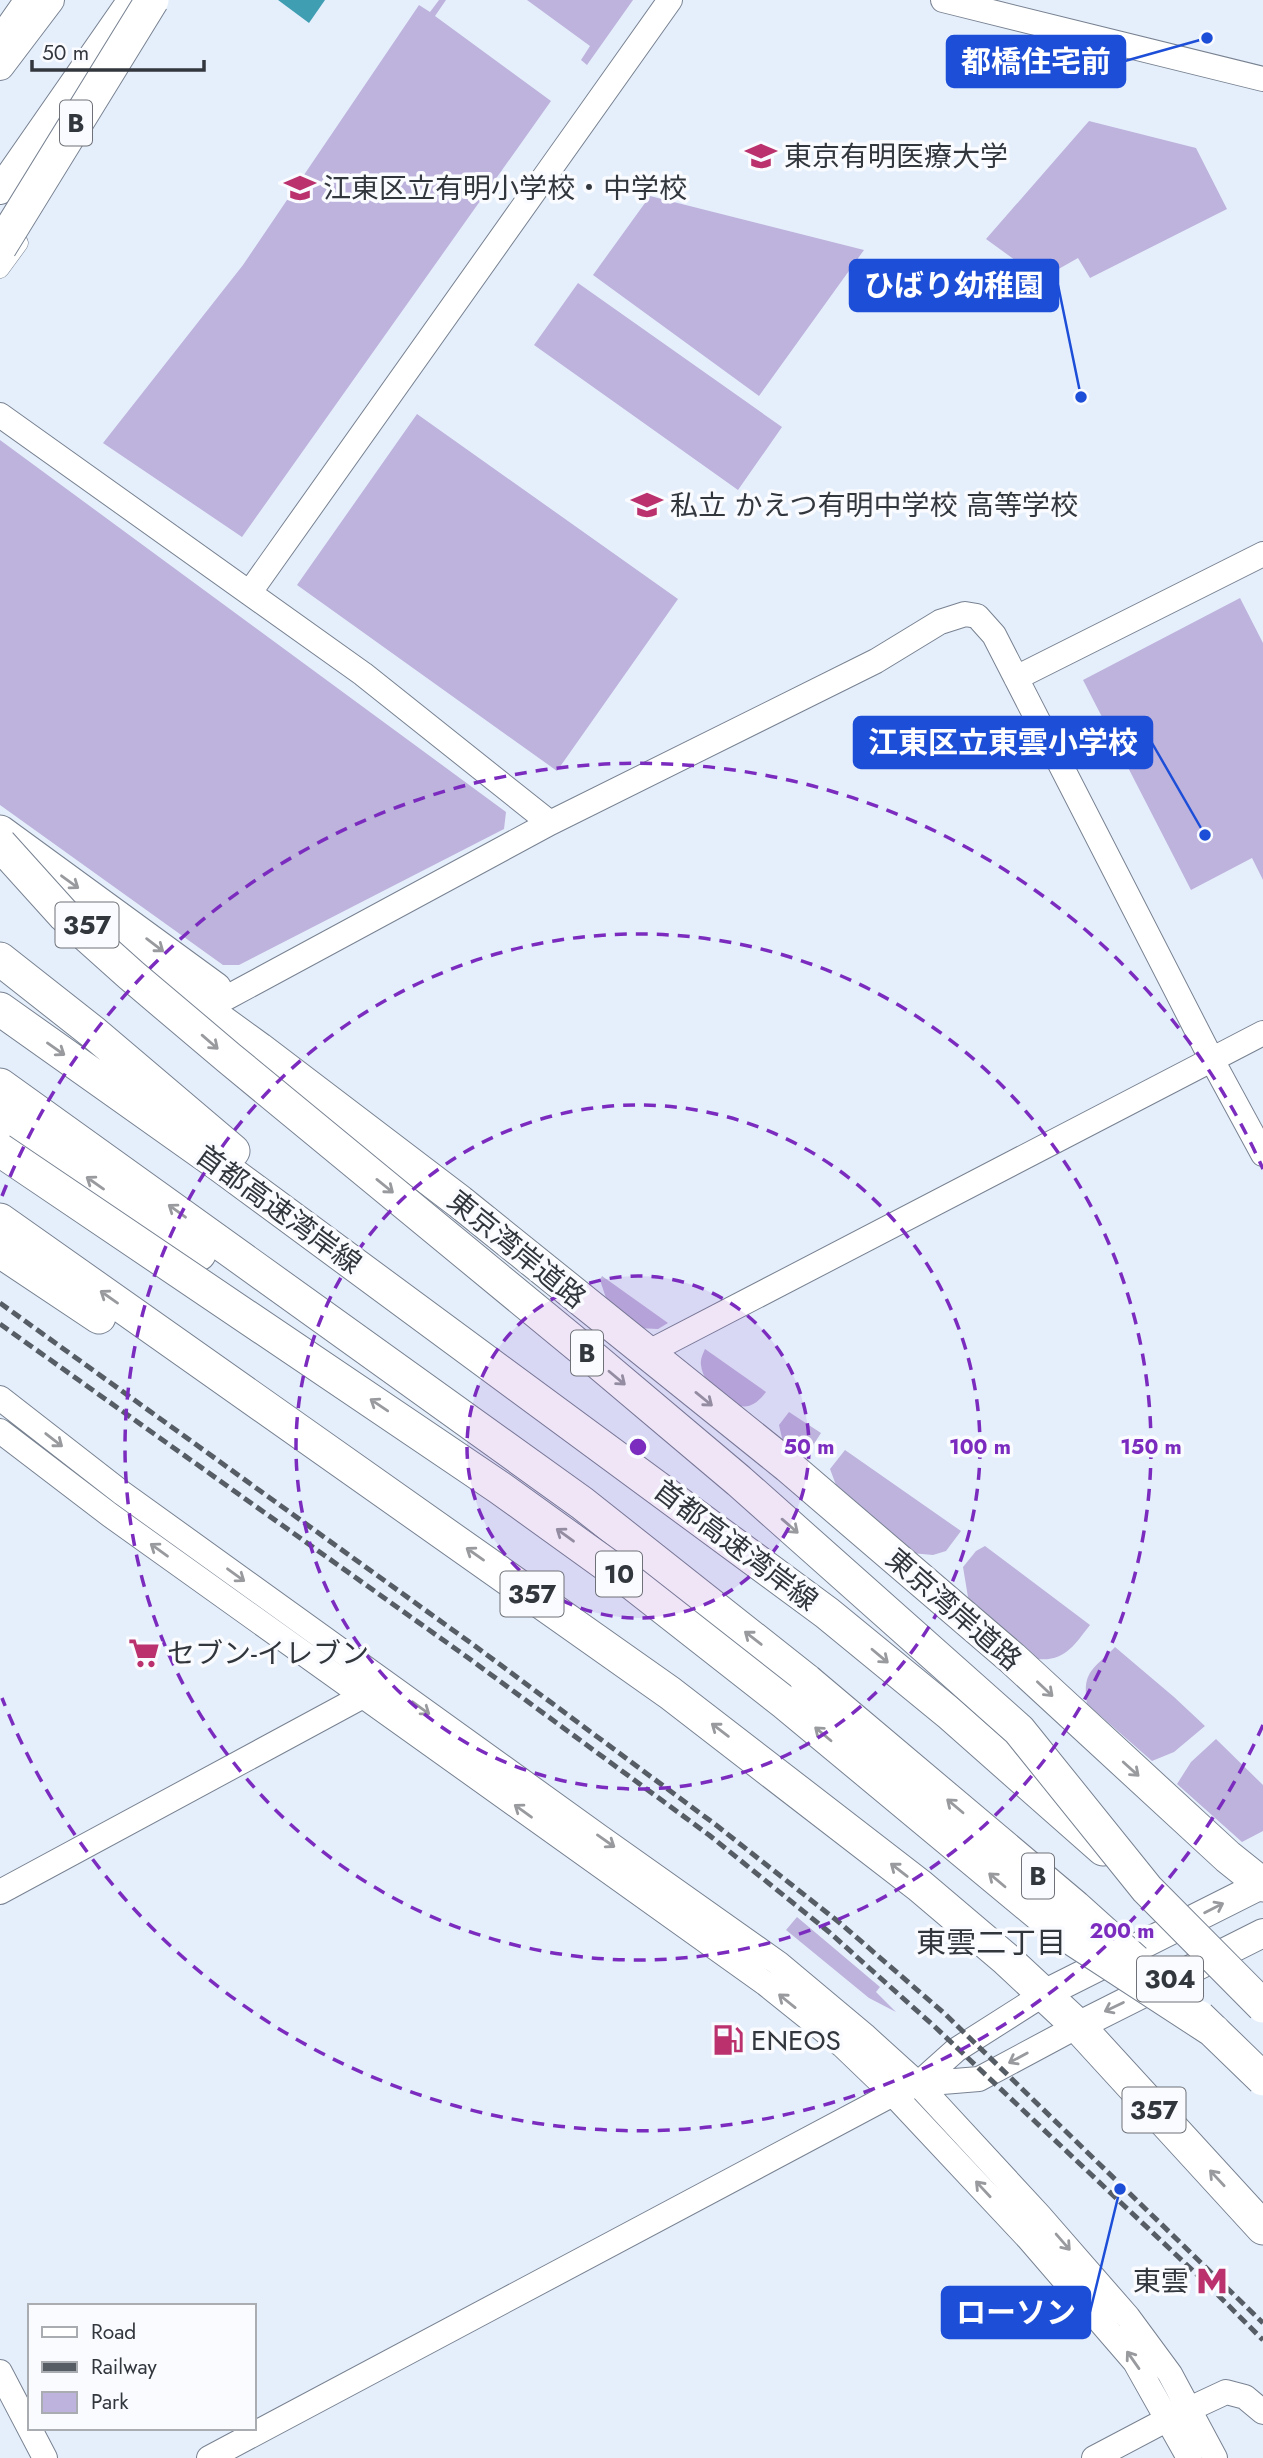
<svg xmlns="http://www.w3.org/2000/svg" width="1263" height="2458" font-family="Jost,'Noto Sans JP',sans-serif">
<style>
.green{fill:#beb3dc}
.water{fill:#409eb3}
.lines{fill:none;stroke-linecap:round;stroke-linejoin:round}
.street-casing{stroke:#788291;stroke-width:19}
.secondary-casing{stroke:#788291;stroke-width:26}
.primary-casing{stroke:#788291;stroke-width:30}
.highway-casing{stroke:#788291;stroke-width:35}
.street{stroke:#fff;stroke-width:18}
.secondary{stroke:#fff;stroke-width:24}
.primary{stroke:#fff;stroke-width:28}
.highway{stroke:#fff;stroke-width:33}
.rail{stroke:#575d65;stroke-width:5;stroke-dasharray:10 5;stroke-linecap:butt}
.highway-bridge-casing{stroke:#788291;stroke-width:35;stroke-linecap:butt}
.highway-bridge{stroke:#fff;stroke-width:33}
.oneway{stroke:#989a9e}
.ring{fill:none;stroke:#7b2cbf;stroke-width:3.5;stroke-dasharray:12 9}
.labels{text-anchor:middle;stroke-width:7;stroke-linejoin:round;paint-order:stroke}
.shield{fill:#f9fbff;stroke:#6e7177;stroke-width:2}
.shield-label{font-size:26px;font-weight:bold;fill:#32363d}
.poi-label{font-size:28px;fill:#32363d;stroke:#f9fbff;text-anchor:start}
.street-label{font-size:28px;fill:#32363d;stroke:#f9fbff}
.neighbourhood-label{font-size:30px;fill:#32363d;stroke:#f9fbff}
.centre{fill:#7b2cbf;stroke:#f9fbff;stroke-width:3.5}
.ring-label{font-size:21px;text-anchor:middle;font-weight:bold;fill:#7b2cbf;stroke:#f9fbff;stroke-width:7;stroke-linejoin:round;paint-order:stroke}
.leader{fill:none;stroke:#1d4ed8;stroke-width:2.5}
.callout-dot{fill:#1d4ed8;stroke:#f9fbff;stroke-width:2.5}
.callout{fill:#1d4ed8;stroke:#1d4ed8;stroke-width:2.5}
.callout-label{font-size:30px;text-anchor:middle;font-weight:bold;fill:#fff}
</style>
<rect width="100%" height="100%" fill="#e5effc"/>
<path class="green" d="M439,0H446L435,16L551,101L242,537L103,443L243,265L419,5L430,12Z
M527,0H633L587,65L581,60L590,46Z
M1089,121L1196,148L1227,209L1090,278L1078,258L1041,279L986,239Z
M650,196L864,250L759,396L593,275Z
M578,283L782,427L738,490L534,345Z
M417,414L678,599L557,771L297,585Z
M0,440L506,812L504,829L239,965H223L0,805Z
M1240,598L1263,643V880L1252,858L1191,890L1083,680Z
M602,1276L668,1323L658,1329L637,1328L609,1307L600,1280Z
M705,1349L766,1392C750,1413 738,1409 719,1393C711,1386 702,1377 701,1365C700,1359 703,1354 705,1349Z
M789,1412L821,1433L810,1450H786L784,1447L779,1425Z
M845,1450L961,1531L946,1551L933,1555L911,1553L839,1493L830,1469Z
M985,1546L1090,1625C1074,1645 1065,1662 1037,1659L969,1603L963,1567L976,1551Z
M1115,1647L1174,1697L1205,1726L1174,1752L1152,1761L1087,1704C1082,1671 1093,1670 1115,1647Z
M1216,1739L1263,1785V1831L1242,1842L1177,1784L1191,1762Z
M797,1917L880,1987L876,1992L896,2012L869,1998L786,1930Z"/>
<path class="water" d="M278,0H325L309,23Z"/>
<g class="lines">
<defs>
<path id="street" d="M0,269L19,243"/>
<path id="secondary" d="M943,0L1263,79
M0,415L363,674L550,823
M250,592L670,0
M1016,678L1263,554
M226,998L550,823L876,661L940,622L965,614L977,616L994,635L1212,1060L1263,1154
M647,1353L1263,1033
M0,1398L122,1493L600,1837L778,1963L864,2035L918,2084L1039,2215L1128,2317L1170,2374L1215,2458
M0,1431L110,1515L766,1984L842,2045L893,2094L1028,2238L1135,2362L1189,2458
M0,1892L363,1696
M918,2084L979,2079L1078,2026
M0,2372L45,2458
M209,2458L893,2094L918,2084L956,2050L1044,1994
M1094,2458L1168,2419L1226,2392L1245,2397L1263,2412"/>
<path id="primary" d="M0,66L50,0
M0,190L132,0
M1044,1994L1263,1884
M1078,2026L1263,1933"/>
<path id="highway" d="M0,46L32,0
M0,832L215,989
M121,949L259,1049L460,1202L788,1466L1012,1658L1228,1857L1263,1885
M0,959L94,1033L233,1151
M0,1009L217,1163L827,1613L949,1713L1103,1849
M0,1085L582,1503L807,1681
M0,1117L199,1254
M0,1220L670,1693L920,1886L1006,1959L1078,2026L1263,2228
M0,1251L99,1317"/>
</defs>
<use href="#street" class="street-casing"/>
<use href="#secondary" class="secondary-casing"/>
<use href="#primary" class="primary-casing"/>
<use href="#highway" class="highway-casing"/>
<use href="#street" class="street"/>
<use href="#secondary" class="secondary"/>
<use href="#primary" class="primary"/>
<use href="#highway" class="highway"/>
<path class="rail" d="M0,1303L475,1646L716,1825L840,1923L945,2014L1263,2323
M0,1324L467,1657L709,1835L829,1932L934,2026L1208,2285L1263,2340"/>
<defs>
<path id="highway-bridge" d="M0,247L152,0
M0,844L64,915L131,975L229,1058L592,1357L739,1481L1019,1730L1147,1889L1263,2006
M0,1150L500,1488L632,1583L785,1703L1056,1928L1214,2031
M807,1681L1075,1907L1135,1961
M1199,2017L1263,2079"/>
</defs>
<use href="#highway-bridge" class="highway-bridge-casing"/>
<use href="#highway-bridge" class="highway-bridge"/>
</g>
<defs><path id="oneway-shaft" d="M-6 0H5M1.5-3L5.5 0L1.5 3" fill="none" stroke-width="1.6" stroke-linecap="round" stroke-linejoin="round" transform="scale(1.75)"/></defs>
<g class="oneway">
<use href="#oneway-shaft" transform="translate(70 882) rotate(36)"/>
<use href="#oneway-shaft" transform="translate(155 945) rotate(37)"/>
<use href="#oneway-shaft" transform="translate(210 1042) rotate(41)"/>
<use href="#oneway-shaft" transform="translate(56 1049) rotate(35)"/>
<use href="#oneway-shaft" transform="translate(95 1183) rotate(-145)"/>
<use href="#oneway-shaft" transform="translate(385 1186) rotate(39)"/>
<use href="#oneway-shaft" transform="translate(177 1211) rotate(-144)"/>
<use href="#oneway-shaft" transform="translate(109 1297) rotate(-145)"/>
<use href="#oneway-shaft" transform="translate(617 1378) rotate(40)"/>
<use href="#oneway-shaft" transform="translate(704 1399) rotate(39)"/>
<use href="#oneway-shaft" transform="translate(379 1405) rotate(-146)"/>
<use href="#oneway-shaft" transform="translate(54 1440) rotate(38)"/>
<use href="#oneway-shaft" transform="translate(790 1526) rotate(41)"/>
<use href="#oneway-shaft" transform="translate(565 1535) rotate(-144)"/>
<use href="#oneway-shaft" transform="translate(159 1550) rotate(-144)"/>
<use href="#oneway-shaft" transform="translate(475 1554) rotate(-145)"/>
<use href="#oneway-shaft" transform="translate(236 1575) rotate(36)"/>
<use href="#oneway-shaft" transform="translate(753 1638) rotate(-142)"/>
<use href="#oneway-shaft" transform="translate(880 1656) rotate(40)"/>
<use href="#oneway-shaft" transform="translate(1045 1689) rotate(43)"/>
<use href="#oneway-shaft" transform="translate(421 1708) rotate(36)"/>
<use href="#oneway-shaft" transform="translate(720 1730) rotate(-143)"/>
<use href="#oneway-shaft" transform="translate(823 1734) rotate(-140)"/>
<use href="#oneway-shaft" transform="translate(1131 1769) rotate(42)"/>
<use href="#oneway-shaft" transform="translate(955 1806) rotate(-140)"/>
<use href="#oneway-shaft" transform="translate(523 1811) rotate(-144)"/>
<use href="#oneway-shaft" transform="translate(606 1841) rotate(35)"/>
<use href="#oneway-shaft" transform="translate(899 1870) rotate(-142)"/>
<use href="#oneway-shaft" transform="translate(997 1880) rotate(-140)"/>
<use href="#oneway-shaft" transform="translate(1214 1908) rotate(-27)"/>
<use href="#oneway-shaft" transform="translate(787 2001) rotate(-141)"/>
<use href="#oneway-shaft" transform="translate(1114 2007) rotate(154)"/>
<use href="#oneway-shaft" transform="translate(1018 2058) rotate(152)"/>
<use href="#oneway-shaft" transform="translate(1217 2178) rotate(-133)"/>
<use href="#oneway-shaft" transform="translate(983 2189) rotate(-133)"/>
<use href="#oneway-shaft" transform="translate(1063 2242) rotate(49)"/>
<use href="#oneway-shaft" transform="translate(1133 2360) rotate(-125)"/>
</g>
<circle cx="638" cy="1447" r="171" fill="#7b2cbf" fill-opacity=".12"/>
<g class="ring">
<circle cx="638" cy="1447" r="171"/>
<circle cx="638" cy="1447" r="342"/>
<circle cx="638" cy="1447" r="513"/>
<path d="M1263 1725A684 684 0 0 1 2 1698M2 1196A684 684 0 0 1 1263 1169"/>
</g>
<defs>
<symbol id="university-bare" viewBox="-9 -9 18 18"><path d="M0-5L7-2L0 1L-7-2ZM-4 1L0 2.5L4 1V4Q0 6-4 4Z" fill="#ba316d" stroke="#f9fbff" stroke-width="2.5" paint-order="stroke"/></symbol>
<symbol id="school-bare" viewBox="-9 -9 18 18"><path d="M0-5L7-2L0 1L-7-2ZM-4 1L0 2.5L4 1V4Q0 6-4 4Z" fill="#ba316d" stroke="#f9fbff" stroke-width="2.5" paint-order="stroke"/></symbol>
<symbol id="supermarket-bare" viewBox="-9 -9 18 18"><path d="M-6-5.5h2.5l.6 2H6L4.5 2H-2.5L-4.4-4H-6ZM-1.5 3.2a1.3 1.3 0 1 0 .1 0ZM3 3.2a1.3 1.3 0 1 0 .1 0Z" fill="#ba316d" stroke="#f9fbff" stroke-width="2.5" paint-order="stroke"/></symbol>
<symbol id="fuel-bare" viewBox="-9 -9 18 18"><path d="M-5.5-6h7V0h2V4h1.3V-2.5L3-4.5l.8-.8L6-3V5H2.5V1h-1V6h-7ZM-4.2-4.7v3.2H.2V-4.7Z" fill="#ba316d" stroke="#f9fbff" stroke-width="2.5" paint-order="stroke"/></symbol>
<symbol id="metro-bare" viewBox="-9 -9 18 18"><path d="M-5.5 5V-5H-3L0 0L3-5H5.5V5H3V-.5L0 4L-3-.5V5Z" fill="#ba316d" stroke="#f9fbff" stroke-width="2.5" paint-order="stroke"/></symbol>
</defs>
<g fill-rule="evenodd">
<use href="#university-bare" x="739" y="134" width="44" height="44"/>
<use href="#school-bare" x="278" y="166" width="44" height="44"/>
<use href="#school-bare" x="625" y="483" width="44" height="44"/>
<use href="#supermarket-bare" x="122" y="1631" width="44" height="44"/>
<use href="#fuel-bare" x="706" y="2018" width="44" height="44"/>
<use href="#metro-bare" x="1190" y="2259" width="44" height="44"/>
</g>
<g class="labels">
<g class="shield">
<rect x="60" y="100.5" width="32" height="45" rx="5"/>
<rect x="55.5" y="902.5" width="63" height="45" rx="5"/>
<rect x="571" y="1330.5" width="32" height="45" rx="5"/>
<rect x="596" y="1551.5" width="46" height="45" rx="5"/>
<rect x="500.5" y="1571.5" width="63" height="45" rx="5"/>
<rect x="1022" y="1853.5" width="32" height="45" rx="5"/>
<rect x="1137" y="1956.5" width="66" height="45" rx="5"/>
<rect x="1122.5" y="2087.5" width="63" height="45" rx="5"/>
</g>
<g class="shield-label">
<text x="76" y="132">B</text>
<text x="87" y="934">357</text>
<text x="587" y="1362">B</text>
<text x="619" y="1583">10</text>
<text x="532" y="1603">357</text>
<text x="1038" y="1885">B</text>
<text x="1170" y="1988">304</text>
<text x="1154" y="2119">357</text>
</g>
<g class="poi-label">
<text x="784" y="166">東京有明医療大学</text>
<text x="323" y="198">江東区立有明小学校・中学校</text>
<text x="670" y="515">私立 かえつ有明中学校 高等学校</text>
<text x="167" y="1663">セブン-イレブン</text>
<text x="751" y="2050">ENEOS</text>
<text x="1189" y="2291" text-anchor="end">東雲</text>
</g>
<g class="street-label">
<text transform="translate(279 1209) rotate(36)" y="10">首都高速湾岸線</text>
<text transform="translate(517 1249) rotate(39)" y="10">東京湾岸道路</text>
<text transform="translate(736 1545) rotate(37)" y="10">首都高速湾岸線</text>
<text transform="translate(954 1609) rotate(41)" y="10">東京湾岸道路</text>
</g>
<g class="neighbourhood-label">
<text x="991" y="1953">東雲二丁目</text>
</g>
</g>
<circle cx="638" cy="1447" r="10" class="centre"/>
<g class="ring-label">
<text x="809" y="1454">50 m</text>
<text x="980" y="1454">100 m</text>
<text x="1151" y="1454">150 m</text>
<text x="1122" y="1938">200 m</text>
</g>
<path class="leader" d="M1207 38L1125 61M1081 397L1058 285M1205 835L1152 743M1120 2189L1090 2312"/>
<g class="callout-dot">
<circle cx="1207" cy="38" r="7"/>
<circle cx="1081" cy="397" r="7"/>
<circle cx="1205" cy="835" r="7"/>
<circle cx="1120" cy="2189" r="7"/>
</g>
<g class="callout">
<rect x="947" y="36" width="178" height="51" rx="7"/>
<rect x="850" y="260" width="208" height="51" rx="7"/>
<rect x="854" y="717" width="298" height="51" rx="7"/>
<rect x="942" y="2287" width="148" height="51" rx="7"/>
</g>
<g class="callout-label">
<text x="1036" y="72">都橋住宅前</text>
<text x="954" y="296">ひばり幼稚園</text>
<text x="1003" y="753">江東区立東雲小学校</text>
<text x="1016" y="2323">ローソン</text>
</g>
<rect x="28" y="2304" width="228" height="126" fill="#f9fbff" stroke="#a9acb1" stroke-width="2"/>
<rect x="42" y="2327" width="35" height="10" fill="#ffffff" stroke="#a9acb1" stroke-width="2"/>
<text x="91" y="2339" font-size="21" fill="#32363d">Road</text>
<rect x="42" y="2362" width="35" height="10" fill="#575d65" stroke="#a9acb1" stroke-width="2"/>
<text x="91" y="2374" font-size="21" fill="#32363d">Railway</text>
<rect x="42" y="2392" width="35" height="21" fill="#beb3dc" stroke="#a9acb1" stroke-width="2"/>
<text x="91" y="2409" font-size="21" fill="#32363d">Park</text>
<path d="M32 60v10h172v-10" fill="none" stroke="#32363d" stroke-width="3.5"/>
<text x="42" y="60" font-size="21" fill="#32363d" stroke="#f9fbff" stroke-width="5" paint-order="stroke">50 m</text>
</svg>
